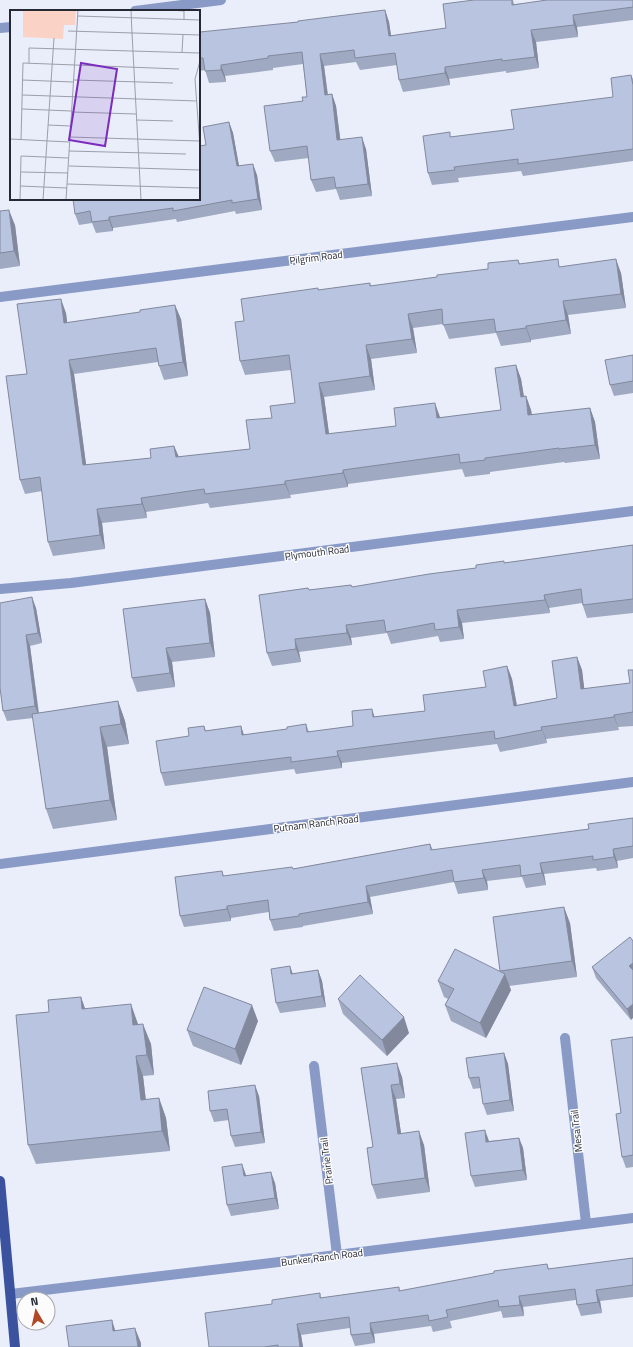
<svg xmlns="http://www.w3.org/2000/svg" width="633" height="1347" font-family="'Titillium Web',sans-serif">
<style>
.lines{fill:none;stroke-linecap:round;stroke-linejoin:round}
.minor{stroke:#8a9ac6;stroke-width:10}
.primary{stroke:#3b529e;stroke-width:10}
.wall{fill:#9fa9c1}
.shaded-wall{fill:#82899d}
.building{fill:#b9c4e0;stroke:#82899d}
.labels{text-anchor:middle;stroke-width:3;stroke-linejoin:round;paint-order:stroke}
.street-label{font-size:10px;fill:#252934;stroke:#fcfcfc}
.inset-road{fill:none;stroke:#9b9fab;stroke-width:1}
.view{fill:#7b2cbf;fill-opacity:0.15;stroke:#7b2cbf;stroke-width:2}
.inset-edge{fill:none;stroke:#252934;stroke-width:2}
</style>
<rect width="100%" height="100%" fill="#eaeefa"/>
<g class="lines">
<path class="minor" d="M135,11L221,0
M0,28L11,27
M0,297L633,217
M0,589L71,583L633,511
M0,864L633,782
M565,1038L586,1223
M314,1066L337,1255
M11,1294L337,1255L633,1218"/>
<path class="primary" d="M0,1181L15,1347"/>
</g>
<path class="wall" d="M474,0H513L514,4L633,0V20L577,27L578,37L536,42L539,68L506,73V71L449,79L450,85L403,92L399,80L397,65L360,70L356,62L324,66L328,94H332L336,106L340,140L366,149L372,196L340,200L336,189L316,192L311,180L309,158L275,162L270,151L303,101L307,97L303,64L273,68V70L225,76L226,82L209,83L205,70L199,71V34L298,22L385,10L389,22L391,36L446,28Z
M631,75L633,79V161L523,176L521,171L458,178L459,182L432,185L428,173L451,137L514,129L613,97Z
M229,122L233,133L239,166L257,175L262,210L236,214L235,211L177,222L176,219L113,228V231L96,233L92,223L79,225L75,214L206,145Z
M0,211L15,225L20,266L0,269Z
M518,260L520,264L560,267L621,273L626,308L568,315L571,334L531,340V342L501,346L496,333L449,339L443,324L413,328L417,353L371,359L375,390L324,397L329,434L396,426L440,418L501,410L516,365L521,379L524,396H526L531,410L532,415L590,408L595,422L600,459L565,463L564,462L490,472V474L465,477L462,469L348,484V487L290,495L291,498L210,508L208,503L146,512L147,518L102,523L105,549L53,556L48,542L42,491L25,494L20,480L27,374L66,313L67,323L181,319L188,376L164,380L159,366L158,362L74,374L86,465L151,458L174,446L179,457L250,449L272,418L295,403L291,370L245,375L240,361L244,321L318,290L370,283L371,286L437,277L488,269Z
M633,355V393L614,396L610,385Z
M633,545V613L587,618L582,603L549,608L550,613L462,623L464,639L440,642L438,636L391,644L387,633L351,638L352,645L299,652L301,662L272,666L267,653L308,588L309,590L351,585L352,587L476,568L504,561V563Z
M205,599L210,613L215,657L172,662L175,687L137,692L132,678Z
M36,608L42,643L30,646L39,713L118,701L125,721L129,744L107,747L117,820L53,829L46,809L33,718L7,721L3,711L0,688Z
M577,657L582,670L584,689L630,683L633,670V726L618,727L619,730L546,739L547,743L500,752L497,744L342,763V768L296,774L294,769L165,786L161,773L189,736L204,726L206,731L241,726L244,735L287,729L306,724L309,732L353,726L375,717L425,711L486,687L507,666L512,679L517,705L557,698Z
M633,818V858L617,861L618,868L597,871L596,868L544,874L546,885L526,888L522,877L487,881L488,890L458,894L454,882L370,897L373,914L303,926V927L274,931L270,920L269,912L231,918V921L184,927L180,916L222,871L224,876L293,869L430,844L433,850L589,829Z
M570,923L577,977L509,986L511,990L486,1038L451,1021L445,1005L448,999L444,997L438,981L501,973L500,971Z
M633,941L631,1020L596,978L592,967Z
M318,970L322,981L326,1007L280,1013L276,1003L293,974Z
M81,997L85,1009L138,1024L151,1044L154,1075L143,1076L146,1100L159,1098L166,1118L170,1151L36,1164L28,1145L49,1012Z
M338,999L409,1033L387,1056L343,1014Z
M258,1021L241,1065L193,1046L187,1030Z
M633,1037V1167L626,1168L622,1157Z
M504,1053L508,1064L514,1111L487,1115L483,1104L481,1088L473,1089L469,1078Z
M361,1068L402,1077L405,1098L396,1099L401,1133L424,1145L430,1192L377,1199L372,1185L373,1147Z
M259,1096L265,1143L235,1147L231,1136L229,1120L214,1122L210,1111Z
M519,1138L523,1148L527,1180L475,1187L471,1176L489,1141Z
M275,1183L279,1209L231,1216L227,1205Z
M633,1258V1297L600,1301L602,1313L581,1316L577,1305L576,1300L523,1307L524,1316L503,1318L501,1311L450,1321L452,1328L433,1332L431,1326L374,1334L375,1343L355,1346L351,1335L350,1328L301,1335L303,1347H209L272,1304L320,1293L321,1298L399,1287L400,1291L547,1264L549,1269Z"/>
<path class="shaded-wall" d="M385,10L389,22L393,48L389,36Z
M573,15L577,27L578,37L574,25Z
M531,30L536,42L539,68L535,57Z
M320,54L324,66L329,107L325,95Z
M221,65L225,76L226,82L221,70Z
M445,67L449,79L450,85L445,73Z
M332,94L336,106L342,152L337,140Z
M229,122L233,133L241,177L237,166Z
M362,137L366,149L372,196L368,184Z
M253,164L257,175L262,210L258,199Z
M9,210L15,225L20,266L14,251Z
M109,217L113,228V231L109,220Z
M616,259L621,273L626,308L621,294Z
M61,299L66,313L69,337L64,323Z
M563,301L568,315L571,334L566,320Z
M175,305L181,319L188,376L183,362Z
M408,314L413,328L417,353L412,339Z
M526,326L531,340V342L526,328Z
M366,345L371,359L375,390L370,376Z
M69,360L74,374L88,479L83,465Z
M516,365L521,379L526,411L521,397Z
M319,383L324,397L331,448L326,434Z
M526,396L531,410L534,429L528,415Z
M435,403L440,417L442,432L437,418Z
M590,408L595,422L600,459L595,445Z
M174,446L180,460L176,457Z
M343,470L348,484V487L343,473Z
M285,481L290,495L291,498L285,484Z
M141,498L146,512L147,518L142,504Z
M97,509L102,523L105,549L100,535Z
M544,595L549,608L550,613L545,600Z
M32,597L36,608L42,643L38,633Z
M205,599L210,613L215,657L210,643Z
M457,610L462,623L464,639L459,627Z
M346,625L351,638L352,645L347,633Z
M26,635L30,646L39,717L35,706Z
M295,639L299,652L301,662L296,649Z
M166,648L172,662L175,687L170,673Z
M577,657L582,670L586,702L581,689Z
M507,666L512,679L519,718L514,706Z
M118,701L125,721L129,744L121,724Z
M372,709L376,721L373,717Z
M614,715L619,730L614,717Z
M241,726L245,739L242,735Z
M100,727L107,747L117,820L110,800Z
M541,727L546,739L547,743L542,730Z
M337,751L342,763V768L338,756Z
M613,849L617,861L618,868L614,857Z
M540,863L544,874L546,885L542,873Z
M482,870L487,881L488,890L484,878Z
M366,886L370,897L373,914L368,902Z
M227,906L231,918V921L227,909Z
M564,907L570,923L577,977L572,961Z
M633,963V976L629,966Z
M290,966L294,977L291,974Z
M318,970L322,981L326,1007L322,996Z
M505,974L511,990L486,1038L480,1023Z
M81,997L88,1017L82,1009Z
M131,1004L138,1024L140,1045L133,1025Z
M633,1004V1018L631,1020L627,1009Z
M252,1005L258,1021L241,1065L235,1049Z
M404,1017L409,1033L387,1056L382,1040Z
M143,1024L151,1044L154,1075L147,1055Z
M504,1053L508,1064L514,1111L510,1100Z
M136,1056L143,1076L148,1120L141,1100Z
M397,1063L402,1077L405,1098L400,1084Z
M255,1085L259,1096L265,1143L261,1132Z
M391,1085L396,1099L403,1147L398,1134Z
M159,1098L166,1118L170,1151L162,1131Z
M485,1130L489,1141L490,1153L486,1142Z
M419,1131L424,1145L430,1192L425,1178Z
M519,1138L523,1148L527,1180L523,1170Z
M242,1164L246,1175L248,1187L244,1176Z
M271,1172L275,1183L279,1209L275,1198Z
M596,1290L600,1301L602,1313L598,1302Z
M519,1296L523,1307L524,1316L520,1305Z
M112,1320L117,1336L113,1331Z
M370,1323L374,1334L375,1343L371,1333Z
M297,1324L301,1335L303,1347H300Z
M135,1328L141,1343V1347H138Z"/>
<path class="building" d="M474,0H512V5L547,0H633V7L573,15L574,25L531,30L535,57L502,61V59L445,67V73L399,80L395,53L355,58L354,50L320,54L325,95L332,94L337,140L362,137L368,184L336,188L334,177L311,180L307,146L270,151L264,106L303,101L302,97H307L302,52L268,56V58L221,65V70L205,71L203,58H199V34L200,33V32L298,22V21L385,10L389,36L446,28L443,4Z
M631,75L633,85V149L518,164V159L454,167L455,170L428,173L423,136L450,132V137L514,129L511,110L613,97L611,78Z
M229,122L237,166L253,164L258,199L232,203V200L173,211V208L109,217V220L92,222L90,211L75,214L73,199H199V146L206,145L203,127Z
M9,210L14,251L0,253V211Z
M558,259L559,267L616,259L621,294L563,301L566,320L526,326V328L496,332L494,319L443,325L442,309L408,314L412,339L366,345L370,376L319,383L326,434L396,426L394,408L435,403L437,418L501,410L495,368L516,365L521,397L526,396L528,415L590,408L595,445L559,449V448L485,458V460L460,463L459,454L343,470V473L285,481V484L205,494L204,489L141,498L142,504L97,509L100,535L48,542L40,477L20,480L6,376L27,374L17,304L61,299L64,323L140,312V310L175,305L183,362L159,366L156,348L69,360L83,465L151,458L150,449L174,446L176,457L250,449L246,420L272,418L270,406L295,403L289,355L240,361L235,322L244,321L241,299L318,288V290L370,283V286L437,277V275L488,269V263L518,260L519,264Z
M633,355V381L610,385L605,360Z
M633,545V599L583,605L581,589L544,595L545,600L457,610L459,627L435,630L434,623L386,632L384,620L346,625L347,633L295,639L296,649L267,653L259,595L308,588L309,590L351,585L352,587L429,574L476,568V565L504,561V563Z
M32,597L38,633L26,635L35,706L3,711L0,688V603Z
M205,599L210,643L166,648L170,673L132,678L123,609Z
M577,657L581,689L630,683L628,670H633V712L614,715V717L541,727L542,730L495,739L494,731L337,751L338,756L291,762V757L161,773L156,741L189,736L188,728L204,726L205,731L241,726L242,735L287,729V727L306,724L307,732L353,726L352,711L372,709L373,717L425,711L423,695L486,687L483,671L507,666L514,706L557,698L552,661Z
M118,701L121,724L100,727L110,800L46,809L32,714Z
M633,818V846L613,849L614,857L593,860V856L540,863L542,873L521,876L520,865L482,870L484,878L454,882L452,870L366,886L368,902L299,914V916L270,920L268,900L227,906V909L180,916L175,877L222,871L223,876L292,867L293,869L430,844L431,850L589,829L588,824Z
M564,907L572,961L500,971L493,917Z
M630,937L633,941V963L629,966L633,970V1004L627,1009L592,967Z
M455,949L505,974L480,1023L445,1005L454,989L438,981Z
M290,966L291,974L318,970L322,996L276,1003L271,969Z
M360,975L404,1017L382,1040L338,999Z
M204,987L252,1005L235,1049L187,1030Z
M81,997L82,1009L131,1004L133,1025L143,1024L147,1055L136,1056L141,1100L159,1098L162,1131L28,1145L16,1015L49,1012L48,1000Z
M633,1037V1155L622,1157L616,1114L621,1113L611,1040Z
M504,1053L510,1100L483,1104L479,1077L469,1078L466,1058Z
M397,1063L400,1084L391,1085L398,1134L419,1131L425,1178L372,1185L367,1148L373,1147L361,1068Z
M255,1085L261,1132L231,1136L227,1109L210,1111L208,1091Z
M485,1130L486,1142L519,1138L523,1170L471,1176L465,1133Z
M242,1164L244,1176L271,1172L275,1198L227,1205L222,1167Z
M633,1258V1285L596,1290L598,1302L577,1305L575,1289L519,1296L520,1305L499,1307L498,1300L446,1310L448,1317L429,1321L428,1315L370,1323L371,1333L351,1335L349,1317L297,1324L300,1347H278V1345L264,1347H209L205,1313L272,1304V1300L320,1293V1298L399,1287V1291L494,1273V1271L547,1264L548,1269Z
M112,1320L113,1331L135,1328L138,1347H69L66,1326Z"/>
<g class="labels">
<g class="street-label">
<text transform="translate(316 257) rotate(-7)" y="4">Pilgrim Road</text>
<text transform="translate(317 552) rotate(-7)" y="4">Plymouth Road</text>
<text transform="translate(316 823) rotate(-7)" y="4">Putnam Ranch Road</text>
<text transform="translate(576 1131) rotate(-96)" y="4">Mesa Trail</text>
<text transform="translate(326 1161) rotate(-97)" y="4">Prairie Trail</text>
<text transform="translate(322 1257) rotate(-7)" y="4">Bunker Ranch Road</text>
</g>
</g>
<g transform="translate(10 10)">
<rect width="190" height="190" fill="#eaeefa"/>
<path d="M13,0H66L65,15H54L53,29L13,27Z" fill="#fbd2c6"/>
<path class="inset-road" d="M121,0L122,24M160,0L174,1V9M68,6L190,10M58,21L190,25M122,23L131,190M172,42L173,25M190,51L185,69L190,137M19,53V38L190,43M12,70L63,72M64,70L163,73M12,85L187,91M12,99L61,101M62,102L126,104M126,110L163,111M38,115L60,116M60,127L190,131M0,129L59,132M11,130L13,53L169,59M59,141L176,144M59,156L190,160M11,162L58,163M57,174L190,178M10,176L57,178M10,190L11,146L58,148M33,190L44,28M56,190L68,0"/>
<path class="view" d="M71,53L107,59L95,136L59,130Z"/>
<rect width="190" height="190" class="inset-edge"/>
</g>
<g transform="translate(36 1311) rotate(351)"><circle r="19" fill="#fcfcfc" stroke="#a6a8ac"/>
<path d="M0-3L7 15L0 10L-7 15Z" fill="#b14928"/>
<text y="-6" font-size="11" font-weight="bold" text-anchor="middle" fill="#252934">N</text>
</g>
</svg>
